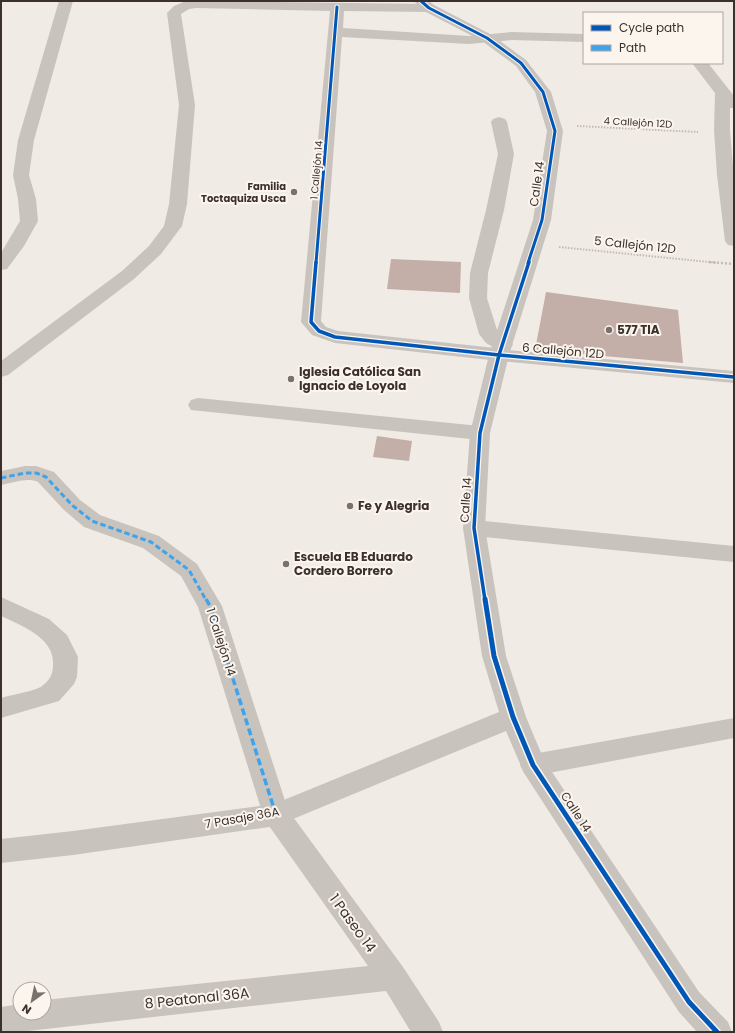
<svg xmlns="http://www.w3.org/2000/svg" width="735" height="1033" font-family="Poppins,sans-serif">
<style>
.building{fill:#c3afa7}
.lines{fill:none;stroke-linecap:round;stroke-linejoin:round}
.path-far1{stroke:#c2bbb6;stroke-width:2;stroke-dasharray:1.5 1.5;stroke-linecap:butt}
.path{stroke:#c2bbb6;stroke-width:2.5;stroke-dasharray:2 2;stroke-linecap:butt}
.minor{fill:#c9c3be;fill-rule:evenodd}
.tertiary{fill:#c9c3be;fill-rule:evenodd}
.quiet-far1{stroke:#3fa3eb;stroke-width:3;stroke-dasharray:5.5 3;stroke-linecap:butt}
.quiet{stroke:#3fa3eb;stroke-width:3.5;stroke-dasharray:7 3.5;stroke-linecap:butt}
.cycleway-far2-casing{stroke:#fbf5ee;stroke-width:5}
.cycleway-far1-casing{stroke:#fbf5ee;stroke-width:6}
.cycleway-casing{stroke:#fbf5ee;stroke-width:8}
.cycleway-far2{stroke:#0057b8;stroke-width:3}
.cycleway-far1{stroke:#0057b8;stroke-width:3.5}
.cycleway{stroke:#0057b8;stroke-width:5}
.poi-dot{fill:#7a716c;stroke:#fbf5ee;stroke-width:1.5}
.labels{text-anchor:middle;stroke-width:4;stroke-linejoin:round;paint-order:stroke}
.far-street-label{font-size:10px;fill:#3b302b;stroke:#fbf5ee}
.far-poi-label{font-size:10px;font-weight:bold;fill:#3b302b;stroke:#fbf5ee;text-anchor:end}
.street-label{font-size:12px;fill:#3b302b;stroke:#fbf5ee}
.poi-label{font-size:12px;font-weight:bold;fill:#3b302b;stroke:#fbf5ee;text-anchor:start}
.near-street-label{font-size:14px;fill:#3b302b;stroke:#fbf5ee}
</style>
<rect width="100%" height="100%" fill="#f0ebe5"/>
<path class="building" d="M391,259L461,262L460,293L387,289Z
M546,292L678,310L683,363L535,350Z
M377,436L412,441L409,461L373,457Z"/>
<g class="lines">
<path class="path-far1" d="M577,126L698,132
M559,247L719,263"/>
<path class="path" d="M709,262L734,264"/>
<path class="minor" d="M59,1H73L34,140L29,175L36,199L38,221L24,246L7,269L1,270V253L20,221L18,199L13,175L18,140Z
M186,1L429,4L434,5L436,8L434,11L429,12L344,11L343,28L469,36L512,32L584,34V42L512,40L469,44L342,37L321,321L326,327L338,331L495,348L486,343L479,334L469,298L470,273L486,210L498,154L491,122L493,119L499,117L505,119L507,122L514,154L504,210L488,273L487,298L498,333L510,341L513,345L508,350L734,371V383L499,361L335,343L312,335L301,322L330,11L196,8L189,9L181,14L195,105L187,204L182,226L161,254L134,279L8,375L1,377V361L122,271L149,246L164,226L169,204L179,105L167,13L174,6Z
M692,63H708L734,96V108H730V130L734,179V246L728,245L725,241L717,175L714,130L715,93Z
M198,398L480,426L487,428L490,433L487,438L480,440L191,410L188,405L191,400Z
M25,466H36L54,472L80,500L100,515L159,536L197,564L222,606L288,810L403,967L439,1022L443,1032H411L386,991L19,1032H1V1007L20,1004V1013H44V1000L368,966L267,823L263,815L198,607L181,576L143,548L84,527L64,510L38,482C27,477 13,483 1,485V471Z
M474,520L734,546V562L474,536L466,534L463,528L466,522Z
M1,597L49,619L67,635L78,657L77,677L74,684L59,701L1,718V698C10,695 36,691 42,686C50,680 53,674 53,665C55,638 22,626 1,616Z
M734,718V738L533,776L524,773L520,765L524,757L533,754Z"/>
<path class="tertiary" d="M414,1H429L434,5L492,35L526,60L551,92L563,131L551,220L509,355L490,433L485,528L506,656L526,717L544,760L699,992L728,1022L732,1032H697L679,1012L524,773L506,731L276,826L73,855L1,863V839L73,831L274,804L499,712L482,656L463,528L470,433L489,355L533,220L547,131L535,92L516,66L482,41L424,11Z"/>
<path class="quiet-far1" d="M1,478L25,473H36L46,477L72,505L92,521L151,542L189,570L206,600"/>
<path class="quiet" d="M206,599L210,606L276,815"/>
<defs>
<path id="cycleway-far2" d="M421,1L429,8L487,38L521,63L543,92L555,131L542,220L528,263
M316,263L337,7"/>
<path id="cycleway-far1" d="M316,262L311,322L319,331L335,337L499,355L734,377
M485,600L474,528L480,433L499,355L529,262"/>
<path id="cycleway" d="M485,599L494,656L513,717L533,765L689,1002L717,1032"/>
</defs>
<use href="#cycleway-far2" class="cycleway-far2-casing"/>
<use href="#cycleway-far1" class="cycleway-far1-casing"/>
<use href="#cycleway" class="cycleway-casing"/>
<use href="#cycleway-far2" class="cycleway-far2"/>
<use href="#cycleway-far1" class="cycleway-far1"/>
<use href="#cycleway" class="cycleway"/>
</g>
<g class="poi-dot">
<circle cx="294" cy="192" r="4"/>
<circle cx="609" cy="330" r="4"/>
<circle cx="291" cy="379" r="4"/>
<circle cx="350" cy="506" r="4"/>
<circle cx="286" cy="564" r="4"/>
</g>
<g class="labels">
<g class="far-street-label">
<text transform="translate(638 122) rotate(3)" y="4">4 Callejón 12D</text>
<text transform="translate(316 170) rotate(-85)" y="4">1 Callejón 14</text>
</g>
<g class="far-poi-label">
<text x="286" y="190">Familia<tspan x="286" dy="12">Toctaquiza Usca</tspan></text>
</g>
<g class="street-label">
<text transform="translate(537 184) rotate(-82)" y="4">Calle 14</text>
<text transform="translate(635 245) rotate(6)" y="4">5 Callejón 12D</text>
<text transform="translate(563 351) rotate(5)" y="4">6 Callejón 12D</text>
<text transform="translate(466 500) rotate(-86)" y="4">Calle 14</text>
<text transform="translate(221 642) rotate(72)" y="4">1 Callejón 14</text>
<text transform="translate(576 812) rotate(57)" y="4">Calle 14</text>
<text transform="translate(242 818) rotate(-10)" y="4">7 Pasaje 36A</text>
</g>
<g class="poi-label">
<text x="617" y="334">577 TIA</text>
<text x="299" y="376">Iglesia Católica San<tspan x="299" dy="14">Ignacio de Loyola</tspan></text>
<text x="358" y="510">Fe y Alegria</text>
<text x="294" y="561">Escuela EB Eduardo<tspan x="294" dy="14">Cordero Borrero</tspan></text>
</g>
<g class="near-street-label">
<text transform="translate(353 923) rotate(54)" y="5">1 Paseo 14</text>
<text transform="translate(197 998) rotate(-6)" y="5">8 Peatonal 36A</text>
</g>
</g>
<rect width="735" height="1033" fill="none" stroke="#3b302b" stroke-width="4"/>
<rect x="583" y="12" width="140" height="52" fill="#fbf5ee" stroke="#aea6a0"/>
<rect x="591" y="25" width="20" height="6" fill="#0057b8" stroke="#aea6a0"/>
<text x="619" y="32" font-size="12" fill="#3b302b">Cycle path</text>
<rect x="591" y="45" width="20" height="6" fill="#3fa3eb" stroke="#aea6a0"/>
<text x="619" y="52" font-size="12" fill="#3b302b">Path</text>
<g transform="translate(32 1001) rotate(213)"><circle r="19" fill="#fbf5ee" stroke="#aea6a0"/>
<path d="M0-3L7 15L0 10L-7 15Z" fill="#7a716c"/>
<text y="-6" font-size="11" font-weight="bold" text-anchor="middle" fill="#3b302b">N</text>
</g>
</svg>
